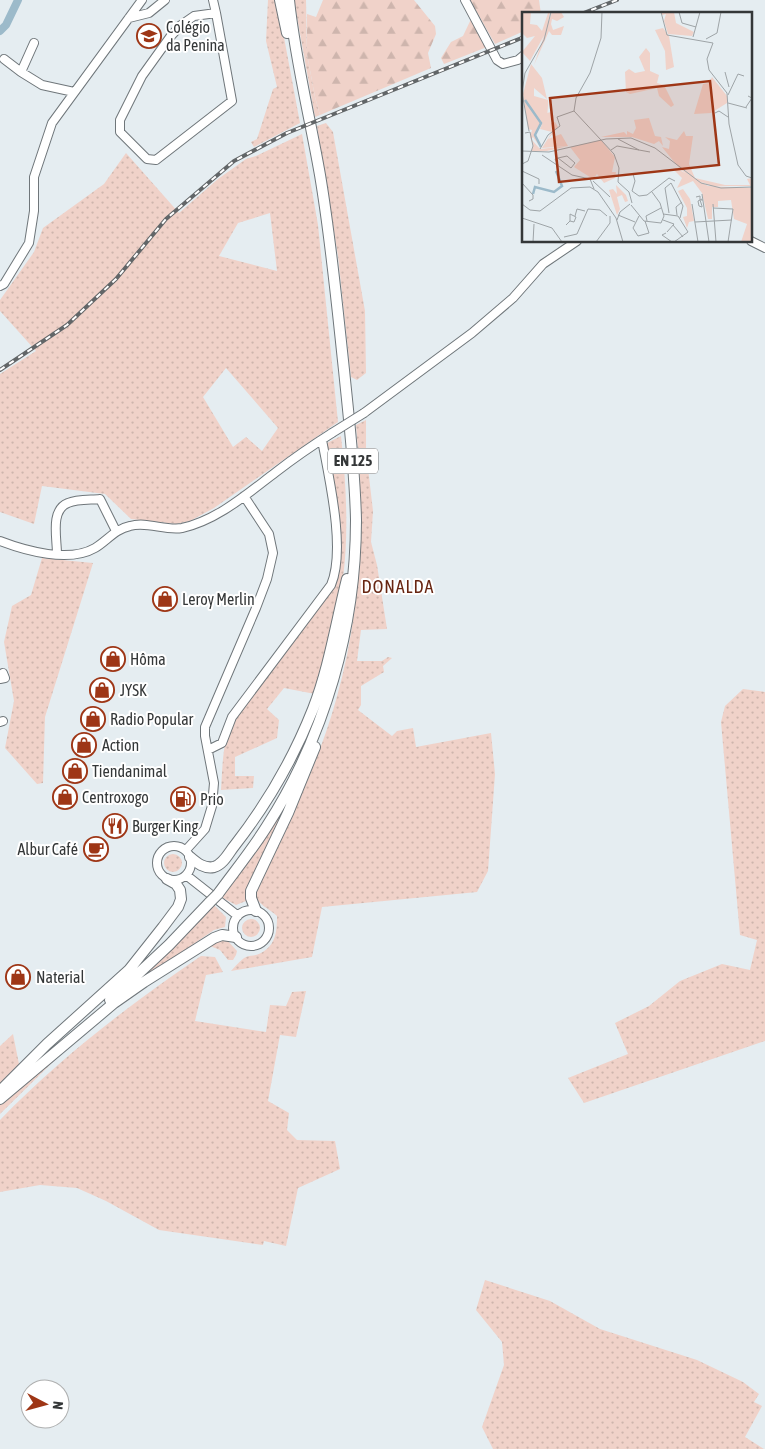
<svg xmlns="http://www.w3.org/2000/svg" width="765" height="1449" font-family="'Asap Condensed',sans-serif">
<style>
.grass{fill:url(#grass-dots);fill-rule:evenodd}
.forest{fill:url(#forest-firs)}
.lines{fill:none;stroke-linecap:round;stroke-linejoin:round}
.canal{stroke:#9cbaca;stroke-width:8}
.minor-casing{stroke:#6f767a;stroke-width:10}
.major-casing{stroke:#6f767a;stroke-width:12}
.minor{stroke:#fff;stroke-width:8}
.major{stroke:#fff;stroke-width:10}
.rail-casing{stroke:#626668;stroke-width:4}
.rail{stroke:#fff;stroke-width:2;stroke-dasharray:5.5;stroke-linecap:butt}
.minor-bridge-casing{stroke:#6f767a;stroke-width:10;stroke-linecap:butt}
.major-bridge-casing{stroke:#6f767a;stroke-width:12;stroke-linecap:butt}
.minor-bridge{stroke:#fff;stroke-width:8}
.major-bridge{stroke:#fff;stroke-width:10}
.labels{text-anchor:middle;stroke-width:4;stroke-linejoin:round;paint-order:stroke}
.shield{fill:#fff;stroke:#717374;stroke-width:1}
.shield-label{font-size:15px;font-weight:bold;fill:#343738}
.poi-label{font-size:16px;fill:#343738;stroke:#fff;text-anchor:start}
.neighbourhood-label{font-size:18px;letter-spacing:1px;fill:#672511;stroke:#fff}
.inset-river{fill:none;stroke:#9cbaca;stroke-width:2.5}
.inset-road{fill:none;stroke:#9ea4a7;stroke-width:1}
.view{fill:#9e3616;fill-opacity:0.15;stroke:#9e3616;stroke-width:2.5}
.inset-edge{fill:none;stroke:#343738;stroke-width:2.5}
</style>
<defs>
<pattern id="grass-dots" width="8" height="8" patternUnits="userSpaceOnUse" patternTransform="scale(1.25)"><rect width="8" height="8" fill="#f0d2c9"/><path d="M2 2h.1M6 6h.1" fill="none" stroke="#ceb5ad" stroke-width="1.8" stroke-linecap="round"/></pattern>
<pattern id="forest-firs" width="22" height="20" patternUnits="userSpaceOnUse" patternTransform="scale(1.25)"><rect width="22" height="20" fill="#f0d2c9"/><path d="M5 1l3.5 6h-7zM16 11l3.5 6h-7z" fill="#ceb5ad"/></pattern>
</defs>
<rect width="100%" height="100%" fill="#e5edf1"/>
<path class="grass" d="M268,0H277L300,123L254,147L251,142L257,139L273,89L277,87L266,41Z
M294,0H306L307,54L315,97L320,115L315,117Z
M326,123L333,132L365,311L366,373L357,380L351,377L338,256L317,126Z
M302,134L318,225L338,422L214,508L190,521L176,524L131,519L105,494L42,486L34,524L0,512V374L36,351L0,311V300L34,252L43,228L104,184L126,153L179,213L218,179L246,159L256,156ZM270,213L277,271L219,256L238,223ZM226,368L278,428L262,451L246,437L233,447L203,397Z
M366,420V451L373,511L371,542L377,565L387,629L361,630L357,661H382L388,657L392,658L383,666L384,672L361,686V705L358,710L392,736L397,731L413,728L416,747L491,733L495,774L488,871L477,892L322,907L312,957L231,971C235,967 240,960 246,957C250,955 256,956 261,953C276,945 277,931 277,916C270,909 256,904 256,894C284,831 318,766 336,700C362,611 364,517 356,425Z
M341,436C346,481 349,533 343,578C338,618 326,655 315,694L284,688L267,709L279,720L277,738L235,757V776H254L253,788L221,790C223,761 222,740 236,713L331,589L338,577L340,559L335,493L327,443Z
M42,558L93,563L45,717L43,783L37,784L5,748L14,701L4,642L12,606L31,595Z
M743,689L765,692V1041L584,1103L568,1078L628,1054L615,1023L649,1006L680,981L722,964L750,970L757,940L740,935L721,722L725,706Z
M292,792L250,885L246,895V901L236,905L221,897C248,864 272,829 292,792Z
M164 863a9 9 0 1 1 18 0a9 9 0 1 1-18 0Z
M214,905L226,917L225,927L214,930L131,987L169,952Z
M242 928a9 9 0 1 1 18 0a9 9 0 1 1-18 0Z
M215,940H227L237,951L236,955L233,960H228L220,950L210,946Z
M201,956L215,957L223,972L206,975L195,1021L266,1032L270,1005L286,1006L292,992L306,991L296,1037L280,1035L268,1101L289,1113L287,1130L297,1140L335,1141L340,1169L298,1188L286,1246L264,1241L263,1245L159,1230L106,1201L77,1188L40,1185L0,1192V1120C60,1058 130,1004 201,956Z
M13,1034L19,1064L0,1084V1046Z
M62,1053L0,1114V1104Z
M485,1280L550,1301L600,1329L697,1360L743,1382L759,1394L754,1402L762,1406L745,1437L764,1449H493L482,1427L504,1365L502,1342L476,1310Z"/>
<path class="forest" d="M323,0H414L435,26L436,34L428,53L431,68L320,115L315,97L307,54V14L316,17Z
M470,0H539L541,14H524V31L495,44Z
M472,17L487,47L444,64L441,58L451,42L463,36Z"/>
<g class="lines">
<path class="canal" d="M0,31L6,25L18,0"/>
<defs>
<path id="minor" d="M213,0L216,13L232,101L156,160L147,159L120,132V120L142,76L170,37L181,25L194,16L216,13
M465,0L497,60L503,64L518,60L524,55
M129,18L149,13L165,0
M34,43L21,72L42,85L74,92
M4,59L21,72
M751,241L765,248
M0,286L4,284L29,243L34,211V177L52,123L142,0
M364,413L472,333L513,298L543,264L577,241
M0,541C26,551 69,563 95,548C107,541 115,529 130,526C147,521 165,531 182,528C218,520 248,493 276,472C294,458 313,445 332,433
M57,554C57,538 50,510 68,503C77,499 91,500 100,499L116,531
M0,679L5,678L3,673
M0,722L3,721
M208,750L222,743L232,717L331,585C346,550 329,478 322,440
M157 863a17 17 0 1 1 34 0a17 17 0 1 1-34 0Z
M186,850L205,829L212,806L214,783L205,736V727L256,608L267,579L273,553L269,534L244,496
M186,875L238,916
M233 928a18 18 0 1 1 36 0a18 18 0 1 1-36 0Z"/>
<path id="major" d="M280,0L287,33
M190,857C197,863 204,869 214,867C224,864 229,852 235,845C267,804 294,757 313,709C329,668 336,623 347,579
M218,894C234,872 252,850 267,826C325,736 356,627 356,520C355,470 349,420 344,370C337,305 331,240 320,175C310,117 295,59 289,0
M256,911L251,898V891L288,813L315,747
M110,1000L169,945L210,902
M0,1091L47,1044L129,970L163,927L178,907L181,899L180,890L176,884L167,879
M0,1099L114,1003L144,982L214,938L222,935L236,937"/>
</defs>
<use href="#minor" class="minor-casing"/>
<use href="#major" class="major-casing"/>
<use href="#minor" class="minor"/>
<use href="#major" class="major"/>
<defs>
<path id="rail" d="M581,14L617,0
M0,370L67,325L116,279L166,219L234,161L287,133L524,37"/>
</defs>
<use href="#rail" class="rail-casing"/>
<use href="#rail" class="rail"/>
<defs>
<path id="minor-bridge" d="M332,433L364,413"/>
<path id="major-bridge" d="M210,902L218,894"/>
</defs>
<use href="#minor-bridge" class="minor-bridge-casing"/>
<use href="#major-bridge" class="major-bridge-casing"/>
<use href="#minor-bridge" class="minor-bridge"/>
<use href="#major-bridge" class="major-bridge"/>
</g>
<defs>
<symbol id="school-ring" viewBox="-11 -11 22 22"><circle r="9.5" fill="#fff" stroke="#9e3616" stroke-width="1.5"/><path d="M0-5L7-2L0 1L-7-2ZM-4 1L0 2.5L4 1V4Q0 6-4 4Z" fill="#9e3616"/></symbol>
<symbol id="shop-ring" viewBox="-11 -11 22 22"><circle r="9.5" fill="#fff" stroke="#9e3616" stroke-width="1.5"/><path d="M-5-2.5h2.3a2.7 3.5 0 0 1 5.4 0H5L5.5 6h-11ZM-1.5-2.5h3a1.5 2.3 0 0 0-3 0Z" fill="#9e3616"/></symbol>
<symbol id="fuel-ring" viewBox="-11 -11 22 22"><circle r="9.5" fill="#fff" stroke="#9e3616" stroke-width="1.5"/><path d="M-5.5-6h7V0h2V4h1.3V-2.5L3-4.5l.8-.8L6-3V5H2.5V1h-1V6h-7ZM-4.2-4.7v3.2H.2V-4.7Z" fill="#9e3616"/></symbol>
<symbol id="restaurant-ring" viewBox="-11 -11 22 22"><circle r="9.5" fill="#fff" stroke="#9e3616" stroke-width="1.5"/><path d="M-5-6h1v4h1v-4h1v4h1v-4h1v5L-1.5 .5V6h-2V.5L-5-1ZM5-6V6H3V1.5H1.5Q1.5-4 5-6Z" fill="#9e3616"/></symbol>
<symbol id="cafe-ring" viewBox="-11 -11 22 22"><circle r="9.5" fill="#fff" stroke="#9e3616" stroke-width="1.5"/><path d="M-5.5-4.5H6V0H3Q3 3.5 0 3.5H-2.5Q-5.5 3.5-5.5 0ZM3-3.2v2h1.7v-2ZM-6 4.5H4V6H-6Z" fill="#9e3616"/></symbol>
</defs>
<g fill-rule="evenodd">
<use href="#school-ring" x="135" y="22" width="28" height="28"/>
<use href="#shop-ring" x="151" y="585" width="28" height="28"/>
<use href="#shop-ring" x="99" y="645" width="28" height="28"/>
<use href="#shop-ring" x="88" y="676" width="28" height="28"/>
<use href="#shop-ring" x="79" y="705" width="28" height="28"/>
<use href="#shop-ring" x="70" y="731" width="28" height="28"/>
<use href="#shop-ring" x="61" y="757" width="28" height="28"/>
<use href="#shop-ring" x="51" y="783" width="28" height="28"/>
<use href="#fuel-ring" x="169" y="785" width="28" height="28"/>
<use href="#restaurant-ring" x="101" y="812" width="28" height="28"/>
<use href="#cafe-ring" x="82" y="835" width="28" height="28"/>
<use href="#shop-ring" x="4" y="963" width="28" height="28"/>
</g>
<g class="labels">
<rect class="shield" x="328" y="448.5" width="50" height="25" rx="4"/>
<g class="shield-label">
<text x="353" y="466">EN 125</text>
</g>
<g class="poi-label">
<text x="166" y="33">Colégio<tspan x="166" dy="18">da Penina</tspan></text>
<text x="182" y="605">Leroy Merlin</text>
<text x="130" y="665">Hôma</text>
<text x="120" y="696">JYSK</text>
<text x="110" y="725">Radio Popular</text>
<text x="102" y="751">Action</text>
<text x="92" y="777">Tiendanimal</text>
<text x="82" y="803">Centroxogo</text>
<text x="200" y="805">Prio</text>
<text x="132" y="832">Burger King</text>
<text x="78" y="855" text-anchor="end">Albur Café</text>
<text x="36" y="983">Naterial</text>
</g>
<g class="neighbourhood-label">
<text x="398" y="593">DONALDA</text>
</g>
</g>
<g transform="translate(522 12)">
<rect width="230" height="230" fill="#e5edf1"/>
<path d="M0,0H9L8,12L15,13L20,19L26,1L23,0H28L25,18L8,49L0,40L13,24L5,26L0,21ZM30,0H39L42,5L35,9L30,7L29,12L31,18L42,14L39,23H30L27,19L12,53ZM139,0H152L154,11L172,20L170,24L146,22L142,9L144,2L140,3ZM141,16L147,24L152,55L144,58L143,39L133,18ZM124,36L128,41V59L137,63L135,71L142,73L152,93L149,95L137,84L135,76L108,82L104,80L103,60L107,57L113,61L123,59L117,45ZM9,52L20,66L25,87L12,76V84L26,88V93L25,106L13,121L19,136L11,125L9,127L18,137L46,134L25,139H9L11,133L8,125L10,118L6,117L1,82ZM190,65L205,84V91L189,101L172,102L181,72L187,71ZM127,106L133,124L139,125L141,134L137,129L132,132L110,125H79L102,120L105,123V119L111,122L114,116L112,108ZM162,119L164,124H171L167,152L173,166L203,173H228L225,167L230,166V174H190L171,167L158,157L140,135L147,137L148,129L143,125L155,128ZM79,128L93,145L90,160H94L93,166L82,171L75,162L71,167L52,155L58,148L48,135ZM154,156L186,174L230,176V230H219L225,212L212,207L209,188L196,189V195H190V207H186L180,181L171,169L155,176L160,166L151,157ZM94,173L104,183L106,189L103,190L100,183L95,185L98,197L95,203L87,178L91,177L95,182Z" fill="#f0d2c9"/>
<path d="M29,100V111L33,110L36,115L26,127L39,122L46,134L20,136L30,120L18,117L25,101ZM161,177L168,187L172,209L167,210L165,216L161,205L165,204V196L156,179Z" fill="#f0d2c9"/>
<path class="inset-river" d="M3,88L19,111L13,123L19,135M11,182L13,175L32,180L40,174L34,159"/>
<path class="inset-road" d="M80,0L79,26L68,61L54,86L52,99L92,142L97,156L96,170L107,180L110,191M139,0L145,23L191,31L185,47L187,58L205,81L207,112L216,153L224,164L230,166M157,0L160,11L174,15M171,25L178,0M184,27L195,21L199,0M203,60L207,75M0,80L3,61L22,28L29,0M0,81L7,119M206,83L216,62L222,64M206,91L225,96M224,95L230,86L226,84M193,101L197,99L206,105M96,127L117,138M18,137L26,123L38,114L35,105L52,99M89,138L95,134L128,140M0,139L27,140L84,127L109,126L133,136L179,171L199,176L230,175M20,143L50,163L68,167L72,177M36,146L49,156L53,151L45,144L36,146L33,147L36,153M0,152L6,149L11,134L8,120L3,121M0,159L17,167V172M71,169L88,185M0,171L11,183V187L7,189M110,179L117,184L125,183L147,166L153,169M110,179L113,169L111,162M180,182L187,230M174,185L178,184V188L180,194V195L177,194L176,189L180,187V189M0,192L8,198L18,199L49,176L68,175L76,180L94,206L101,230M170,192L176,230M191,192L194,230M109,193L122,209L139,211L142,204L138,191L130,180M191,196L211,197L206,230M147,201L143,176L149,171L161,194L158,206M141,202L156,204L166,220L152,230M96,203L113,210M155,203L154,195L160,190M53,204L55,197L63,199M117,204L111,216L116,224L127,221L123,209M0,206L30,216L40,230M95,208L98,200L108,192M141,208L152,212L145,220M125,209L124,204L139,196M173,210L210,208M44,213L48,209V202L54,205L52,210L48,209M151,213L161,225M144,221L140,223L150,230M42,225L55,222L66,197L78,198L85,204M11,230L12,212M74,230L88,211V204"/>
<path class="view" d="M188,69L197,153L37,170L28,86Z"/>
<rect width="230" height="230" class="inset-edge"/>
</g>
<g transform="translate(45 1404) rotate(96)"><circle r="24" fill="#ffffff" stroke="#aeafaf"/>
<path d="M0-4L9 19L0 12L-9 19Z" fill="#9e3616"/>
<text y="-8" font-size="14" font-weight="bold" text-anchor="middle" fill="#343738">N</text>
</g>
</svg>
